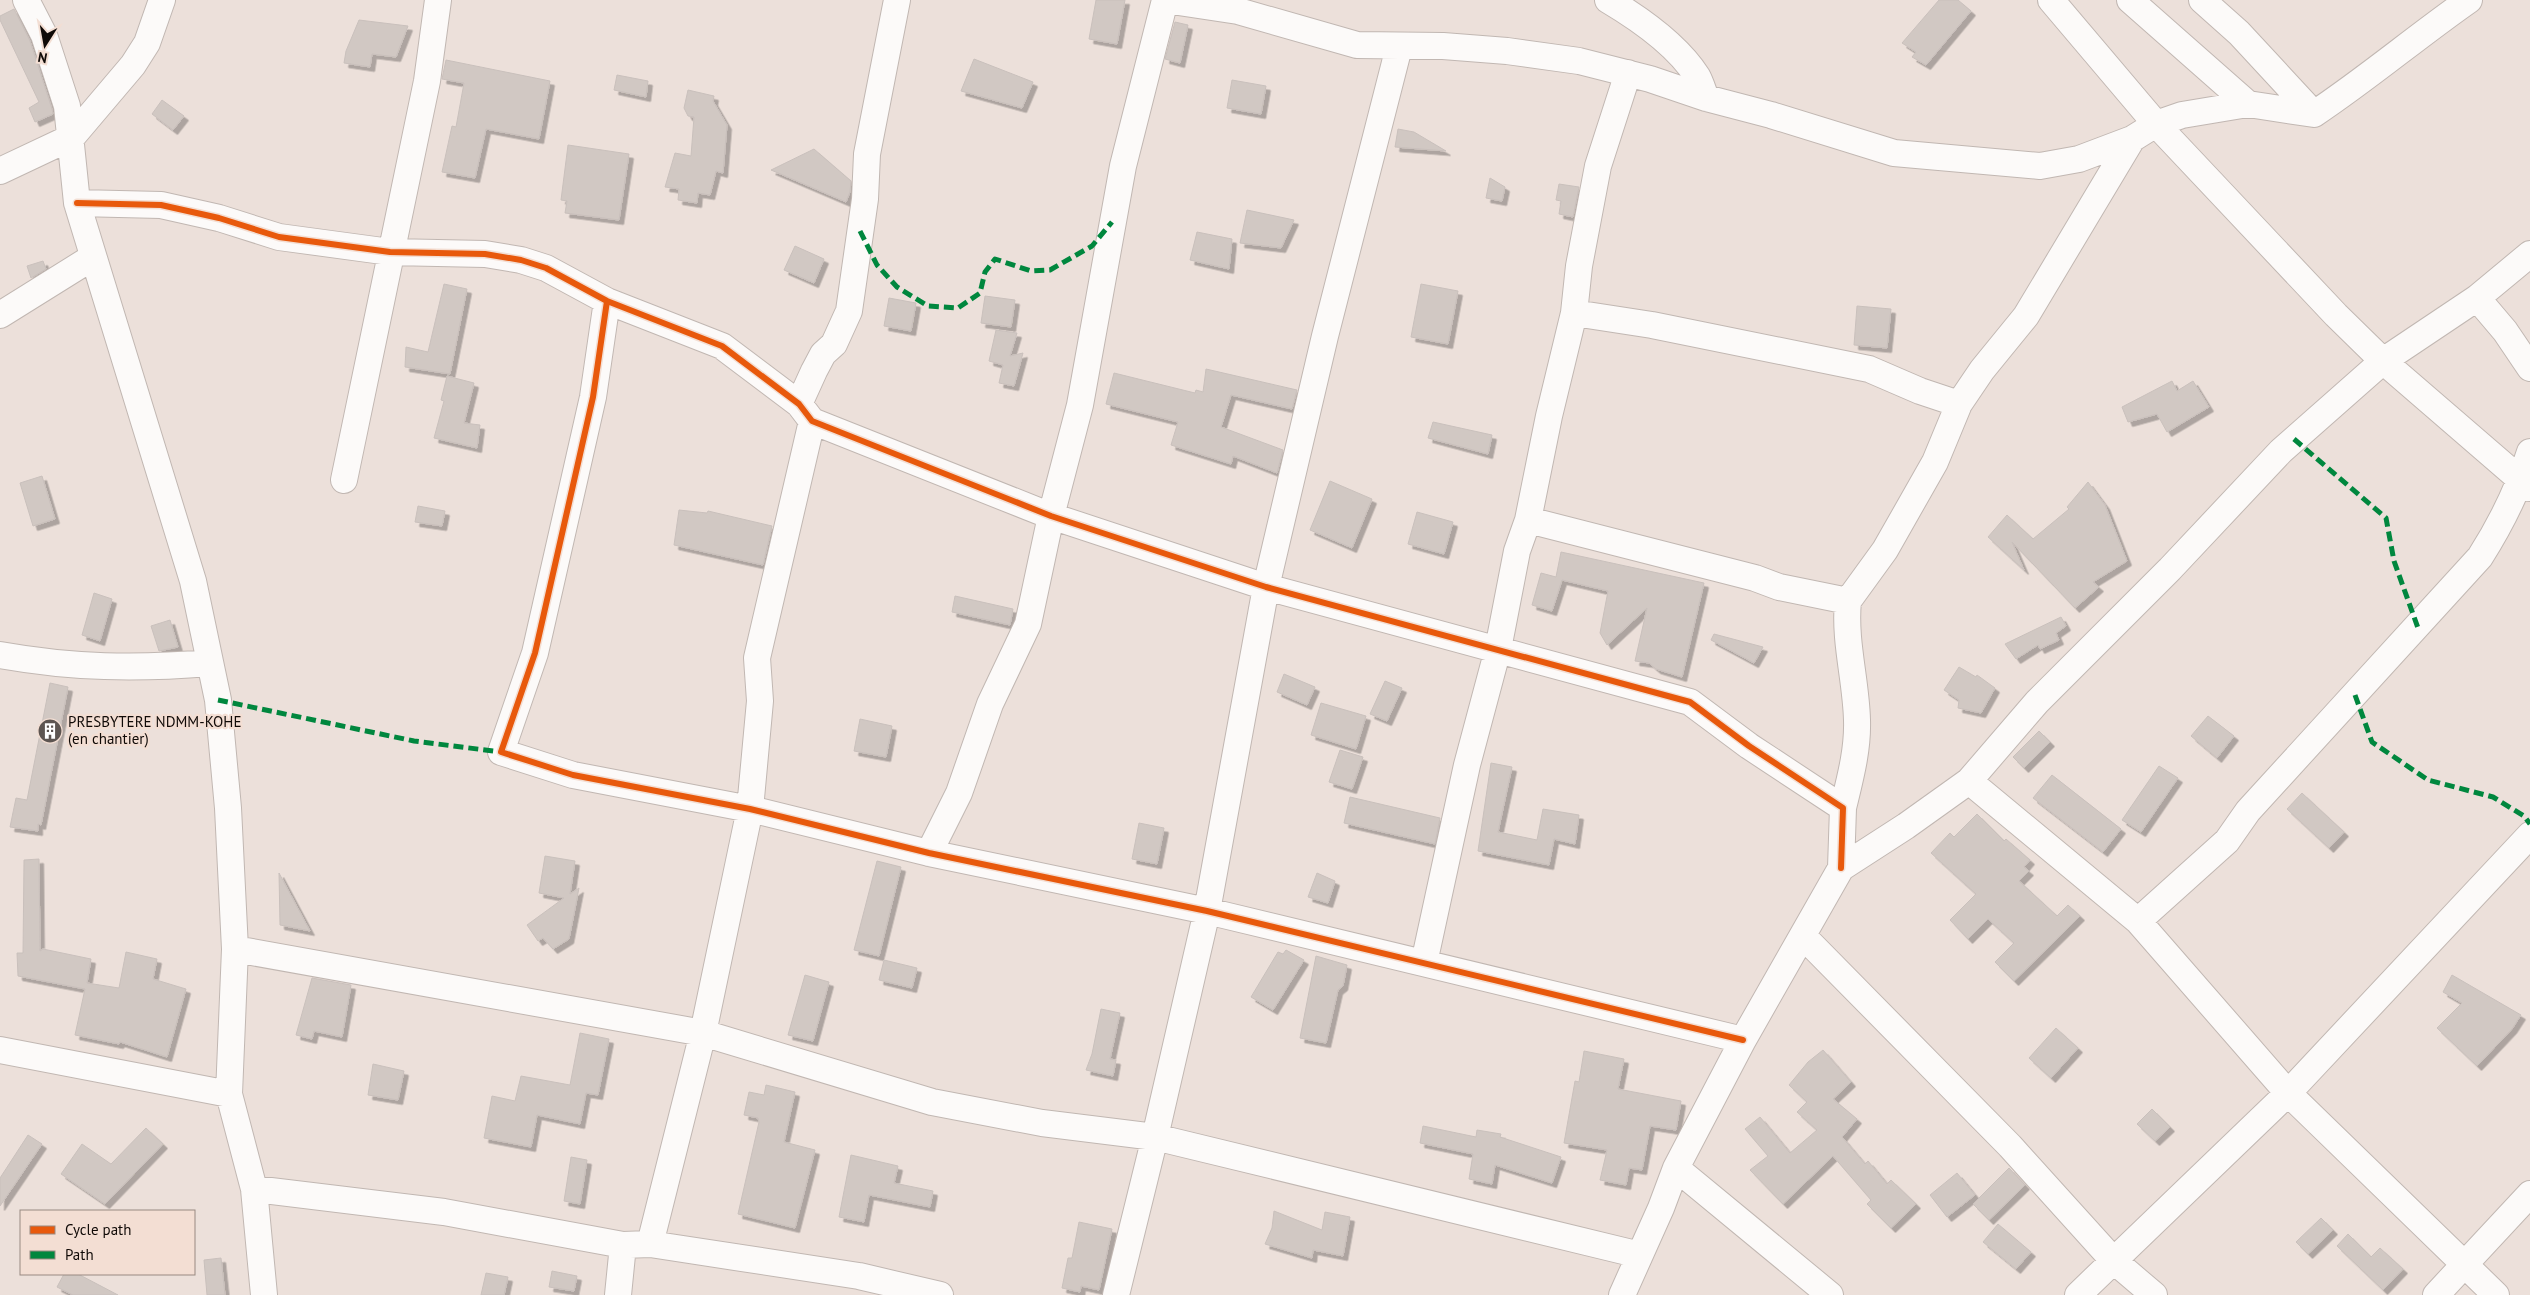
<svg xmlns="http://www.w3.org/2000/svg" width="2530" height="1295" font-family="'PT Sans',sans-serif">
<style>
.building{fill:#d1c8c3;stroke:#c9c0bc;filter:url(#shadow)}
.lines{fill:none;stroke-linecap:round;stroke-linejoin:round}
.minor-casing{stroke:#c1b7b2;stroke-width:28}
.minor{stroke:#fcfaf9;stroke-width:26}
.quiet{stroke:#00873e;stroke-width:5;stroke-dasharray:10 5;stroke-linecap:butt}
.cycleway-casing{stroke:#f3ded3;stroke-width:9}
.cycleway{stroke:#e8590c;stroke-width:6}
.labels{text-anchor:middle;stroke-width:4.5;stroke-linejoin:round;paint-order:stroke}
.poi-label{font-size:15px;fill:#100a07;stroke:#f3ded3;text-anchor:start}
</style>
<defs>
<filter id="shadow"><feDropShadow dx="4.5" dy="4.5" stdDeviation="0" flood-color="#0004"/></filter>
</defs>
<rect width="100%" height="100%" fill="#ece0da"/>
<path class="building" d="M1096,0H1125L1117,44L1089,39Z
M1939,0H1958L1971,11L1926,65L1912,57L1916,52L1902,43Z
M14,9L30,41L52,109L53,114L35,122L29,108L39,102L0,20V16Z
M359,20L408,26L396,57L372,54L370,67L344,63L346,51Z
M1175,22L1188,25L1180,63L1165,59Z
M974,59L1033,82L1022,108L961,91Z
M446,60L550,81L539,139L486,129L475,178L442,172L452,126L456,127L464,83L442,79Z
M617,75L648,81L646,97L614,90Z
M1232,80L1266,86L1261,114L1227,108Z
M688,90L714,96L713,101L727,125L723,173L716,171L710,195L698,193L697,203L678,200L679,189L665,187L675,153L691,156L694,117L688,116L684,108Z
M162,100L184,116L173,130L152,114Z
M1398,129L1414,132L1446,151L1395,147Z
M568,145L629,154L619,220L565,213L567,201L561,200Z
M814,149L851,181L850,192L846,202L771,170Z
M1490,178L1505,187L1502,201L1486,198Z
M1559,184L1579,187L1573,217L1559,214L1561,201L1556,200Z
M1247,210L1294,220L1281,248L1240,243Z
M1197,232L1232,239L1229,269L1190,260Z
M795,246L824,259L814,283L784,270Z
M43,261L46,269L31,278L27,266Z
M444,284L467,289L450,374L405,367L406,347L428,352Z
M1421,284L1458,291L1448,344L1411,337Z
M985,296L1015,300L1011,327L981,323Z
M889,298L916,303L911,331L884,326Z
M1857,306L1891,309L1887,348L1854,345Z
M996,330L1017,333L1010,356L1023,353L1014,386L999,383L1003,365L989,361Z
M1206,369L1297,390L1292,409L1231,395L1221,427L1283,450L1277,473L1233,456L1231,464L1171,445L1178,422L1106,404L1114,373L1195,393L1196,390L1203,392Z
M447,376L474,383L464,423L480,425L477,448L434,438L444,401L441,400Z
M2172,381L2177,391L2193,381L2209,407L2167,432L2157,414L2128,422L2122,407Z
M1433,422L1492,435L1488,454L1428,438Z
M42,476L55,519L33,526L20,483Z
M1330,481L1372,499L1352,548L1310,530Z
M2088,482L2105,505L2127,561L2093,582L2099,587L2075,608L2012,542L2024,570L1988,537L2007,515L2033,539L2069,509L2067,507Z
M418,506L445,511L442,526L415,522Z
M679,510L707,513L708,511L772,526L763,565L674,545Z
M1417,512L1453,522L1444,554L1408,544Z
M1561,552L1704,583L1682,677L1656,669L1649,663L1635,661L1647,608L1607,645L1600,633L1608,591L1562,580L1552,611L1532,605L1541,573L1556,577Z
M94,593L112,599L100,641L82,635Z
M955,596L1013,609L1010,625L952,612Z
M2061,617L2066,626L2056,633L2059,640L2040,649L2038,645L2016,659L2005,644Z
M170,620L178,647L159,651L151,626Z
M1714,634L1763,647L1754,663L1711,640Z
M1959,667L1976,677L1977,675L1995,688L1981,713L1958,708L1959,700L1944,690Z
M1284,674L1315,687L1307,705L1277,692Z
M1385,681L1402,688L1387,721L1370,714Z
M50,683L68,687L41,825L38,824V831L10,827L16,798L27,800Z
M1321,703L1366,716L1356,749L1311,735Z
M2208,716L2234,736L2217,758L2191,736Z
M860,719L892,726L886,757L854,751Z
M2039,731L2050,742L2024,768L2013,757Z
M1340,750L1363,757L1352,789L1329,782Z
M1491,763L1512,767L1498,832L1537,840L1543,809L1579,815L1575,844L1554,839L1549,865L1478,851Z
M2159,766L2178,778L2141,832L2122,820Z
M2052,775L2121,829L2103,852L2033,798Z
M2302,793L2344,832L2329,848L2287,809Z
M1350,797L1440,818L1435,844L1344,823Z
M1977,814L2004,841L2006,839L2030,860L2024,867L2029,871L2019,881L2057,916L2068,905L2080,916L2014,981L1995,962L2014,943L1988,919L1968,939L1950,920L1976,894L1931,853L1950,833L1954,837Z
M1139,823L1164,828L1157,864L1132,859Z
M545,856L575,861L570,894L579,888L569,939L553,949L543,938L538,941L527,925L564,898L539,893Z
M39,859L40,951L43,949L91,959L87,983L119,988L126,952L157,959L153,979L186,989L167,1057L120,1042L119,1044L75,1035L85,989L18,976L17,953H23L24,860Z
M877,861L901,867L879,956L854,950Z
M279,873L310,931L280,925Z
M1317,873L1335,881L1328,903L1308,897Z
M1286,950L1304,960L1273,1010L1251,997L1278,952L1283,954Z
M1316,956L1347,965L1343,986L1338,990L1326,1043L1300,1038Z
M884,960L917,968L912,988L879,980Z
M805,975L829,982L813,1041L788,1035Z
M2452,975L2521,1015L2512,1029L2477,1066L2437,1028L2462,1003L2443,992Z
M312,978L351,985L342,1037L314,1031L312,1039L296,1035Z
M1101,1009L1120,1013L1110,1059L1116,1060L1113,1076L1086,1070L1092,1054Z
M2056,1028L2078,1048L2051,1078L2029,1058Z
M580,1033L609,1039L598,1095L586,1093L580,1124L537,1115L531,1147L484,1138L492,1096L515,1101L521,1076L570,1085Z
M1823,1050L1851,1082L1833,1099L1857,1119L1842,1137L1865,1164L1868,1161L1887,1184L1891,1180L1916,1204L1891,1228L1867,1204L1871,1200L1833,1156L1783,1204L1750,1170L1768,1156L1745,1129L1760,1117L1790,1153L1817,1130L1797,1112L1807,1102L1789,1085L1808,1062Z
M1584,1051L1624,1059L1618,1089L1681,1101L1676,1130L1650,1126L1642,1170L1629,1168L1626,1185L1600,1180L1607,1150L1564,1143L1575,1081L1579,1082Z
M373,1064L404,1071L398,1100L368,1095Z
M766,1085L795,1092L784,1142L815,1150L795,1228L738,1214L759,1122L758,1118L744,1115L749,1092L764,1095Z
M2152,1109L2170,1127L2155,1141L2137,1124Z
M1423,1126L1476,1137L1477,1130L1501,1134L1500,1137L1561,1157L1552,1183L1495,1165L1492,1184L1469,1179L1473,1154L1420,1143Z
M146,1128L163,1144L105,1204L61,1174L82,1144L111,1164Z
M28,1135L42,1144L0,1206V1178Z
M851,1155L898,1166L894,1183L933,1191L930,1207L869,1195L864,1222L839,1217Z
M571,1157L587,1160L580,1204L564,1201Z
M2009,1168L2025,1185L1989,1220L1973,1204Z
M1957,1173L1975,1195L1947,1217L1930,1195Z
M1274,1211L1322,1230L1325,1212L1350,1217L1343,1256L1313,1250L1312,1258L1265,1244L1272,1228Z
M2321,1218L2333,1230L2308,1254L2296,1242Z
M1079,1222L1112,1229L1099,1290L1081,1286L1080,1292L1062,1288L1068,1258H1072Z
M1998,1224L2031,1252L2016,1269L1983,1242Z
M2348,1234L2371,1257L2380,1248L2403,1269L2383,1290L2337,1246Z
M221,1258L225,1295H207L204,1260Z
M552,1271L577,1276L574,1291L549,1287Z
M486,1273L508,1277L504,1295H481Z
M64,1274H78L118,1295H73L57,1287Z"/>
<g class="lines">
<defs>
<path id="minor" d="M26,0L44,35L67,106L77,203L193,581L218,700L228,808L235,949L229,1094L254,1189L264,1295
M1165,0L1238,11L1357,45L1443,46L1507,51L1579,61L1650,79L1706,98L1771,115L1894,153L2040,166L2079,159L2132,139L2156,124L2182,115L2248,104L2314,114C2368,78 2416,37 2469,0
M1608,0C1640,19 1677,45 1697,76C1701,83 1703,91 1706,98
M2051,0L2156,124L2336,315L2383,361L2530,488
M2130,0L2248,104
M2202,0L2239,33L2314,114
M0,171L72,137L133,65L147,43L162,0
M77,203L161,205L219,218L279,237L390,252L485,254L521,260L546,268L607,301L722,346L799,404L812,421L1051,516L1266,587L1690,702L1749,746L1843,808L1841,868
M2477,298L2505,331L2530,368
M607,301L593,397L535,653L501,752L573,775L750,809L929,853L1207,911L1743,1040
M1574,313L1652,325L1869,369L1920,391L1959,404
M0,315L93,257
M799,404L814,371L823,354L834,344L849,311L865,199L867,154L897,0
M344,480L427,81L438,0
M1528,520L1549,416L1574,313L1579,266L1598,166L1628,73
M0,655C73,668 136,669 210,663
M1969,781L2138,921L2288,1093L2530,835
M1843,808C1850,779 1858,750 1857,720C1856,680 1844,641 1848,601
M929,853L959,793L990,704L1028,624L1051,516L1080,405L1123,166L1165,0
M2138,921L2227,841L2248,811L2480,557C2501,524 2518,490 2530,452
M1803,936L2010,1146L2113,1260L2154,1295
M235,949L703,1033L932,1102L1042,1123L1155,1137L1640,1255
M1424,963L1467,765L1498,649L1517,551L1528,520L1755,578L1779,587L1848,601L1885,550L1935,462L1959,404L1982,370L2026,316L2132,139
M0,1050L229,1094
M1676,1168L1830,1295
M254,1189L444,1212L623,1245L650,1244L859,1276L940,1295
M650,1244L703,1033L750,809L760,701L757,658L812,421
M618,1295L623,1245
M1116,1295L1155,1137L1207,911L1266,587L1325,336L1399,47
M1622,1295L1661,1208L1676,1168L1743,1040L1841,868L1906,826L1969,781L2037,702L2170,569L2281,451L2383,361L2477,298L2530,254
M2078,1295L2288,1093L2496,1295
M2436,1295L2530,1194"/>
</defs>
<use href="#minor" class="minor-casing"/>
<use href="#minor" class="minor"/>
<path class="quiet" d="M860,231L877,265L897,287L928,306L958,308L980,293L985,272L995,259L1031,271L1050,270L1092,246L1112,222
M2294,439L2386,518L2394,561L2418,628
M2355,695L2372,742L2428,780L2493,797L2524,816L2530,824
M218,700L414,741L501,752"/>
<defs>
<path id="cycleway" d="M77,203L161,205L219,218L279,237L390,252L485,254L521,260L546,268L607,301L722,346L799,404L812,421L1051,516L1266,587L1690,702L1749,746L1843,808L1841,868
M607,301L593,397L535,653L501,752L573,775L750,809L929,853L1207,911L1743,1040"/>
</defs>
<use href="#cycleway" class="cycleway-casing"/>
<use href="#cycleway" class="cycleway"/>
</g>
<defs>
<symbol id="building-disc" viewBox="-11 -11 22 22"><circle r="9.5" fill="#5d5551" stroke="#f3ded3"/><path d="M-4-6H4V6H1V3H-1V6H-4ZM-2.5-4.3h1.7v1.8h-1.7ZM.8-4.3h1.7v1.8H.8ZM-2.5-1h1.7V.8h-1.7ZM.8-1h1.7V.8H.8Z" fill="#fff"/></symbol>
</defs>
<g fill-rule="evenodd">
<use href="#building-disc" x="36" y="717" width="28" height="28"/>
</g>
<g class="labels">
<g class="poi-label">
<text x="68" y="727">PRESBYTERE NDMM-KOHE<tspan x="68" dy="17">(en chantier)</tspan></text>
</g>
</g>
<rect x="20" y="1210" width="175" height="65" fill="#f3ded3" stroke="#988981"/>
<rect x="30" y="1226" width="25" height="8" fill="#e8590c" stroke="#988981"/>
<text x="65" y="1235" font-size="15" fill="#100a07">Cycle path</text>
<rect x="30" y="1251" width="25" height="8" fill="#00873e" stroke="#988981"/>
<text x="65" y="1260" font-size="15" fill="#100a07">Path</text>
<g transform="translate(45 45) rotate(191)" stroke="#f3ded3" stroke-width="4" paint-order="stroke">
<path d="M0-4L9 19L0 12L-9 19Z" fill="#100a07"/>
<text y="-8" font-size="14" font-weight="bold" text-anchor="middle" fill="#100a07">N</text>
</g>
</svg>
